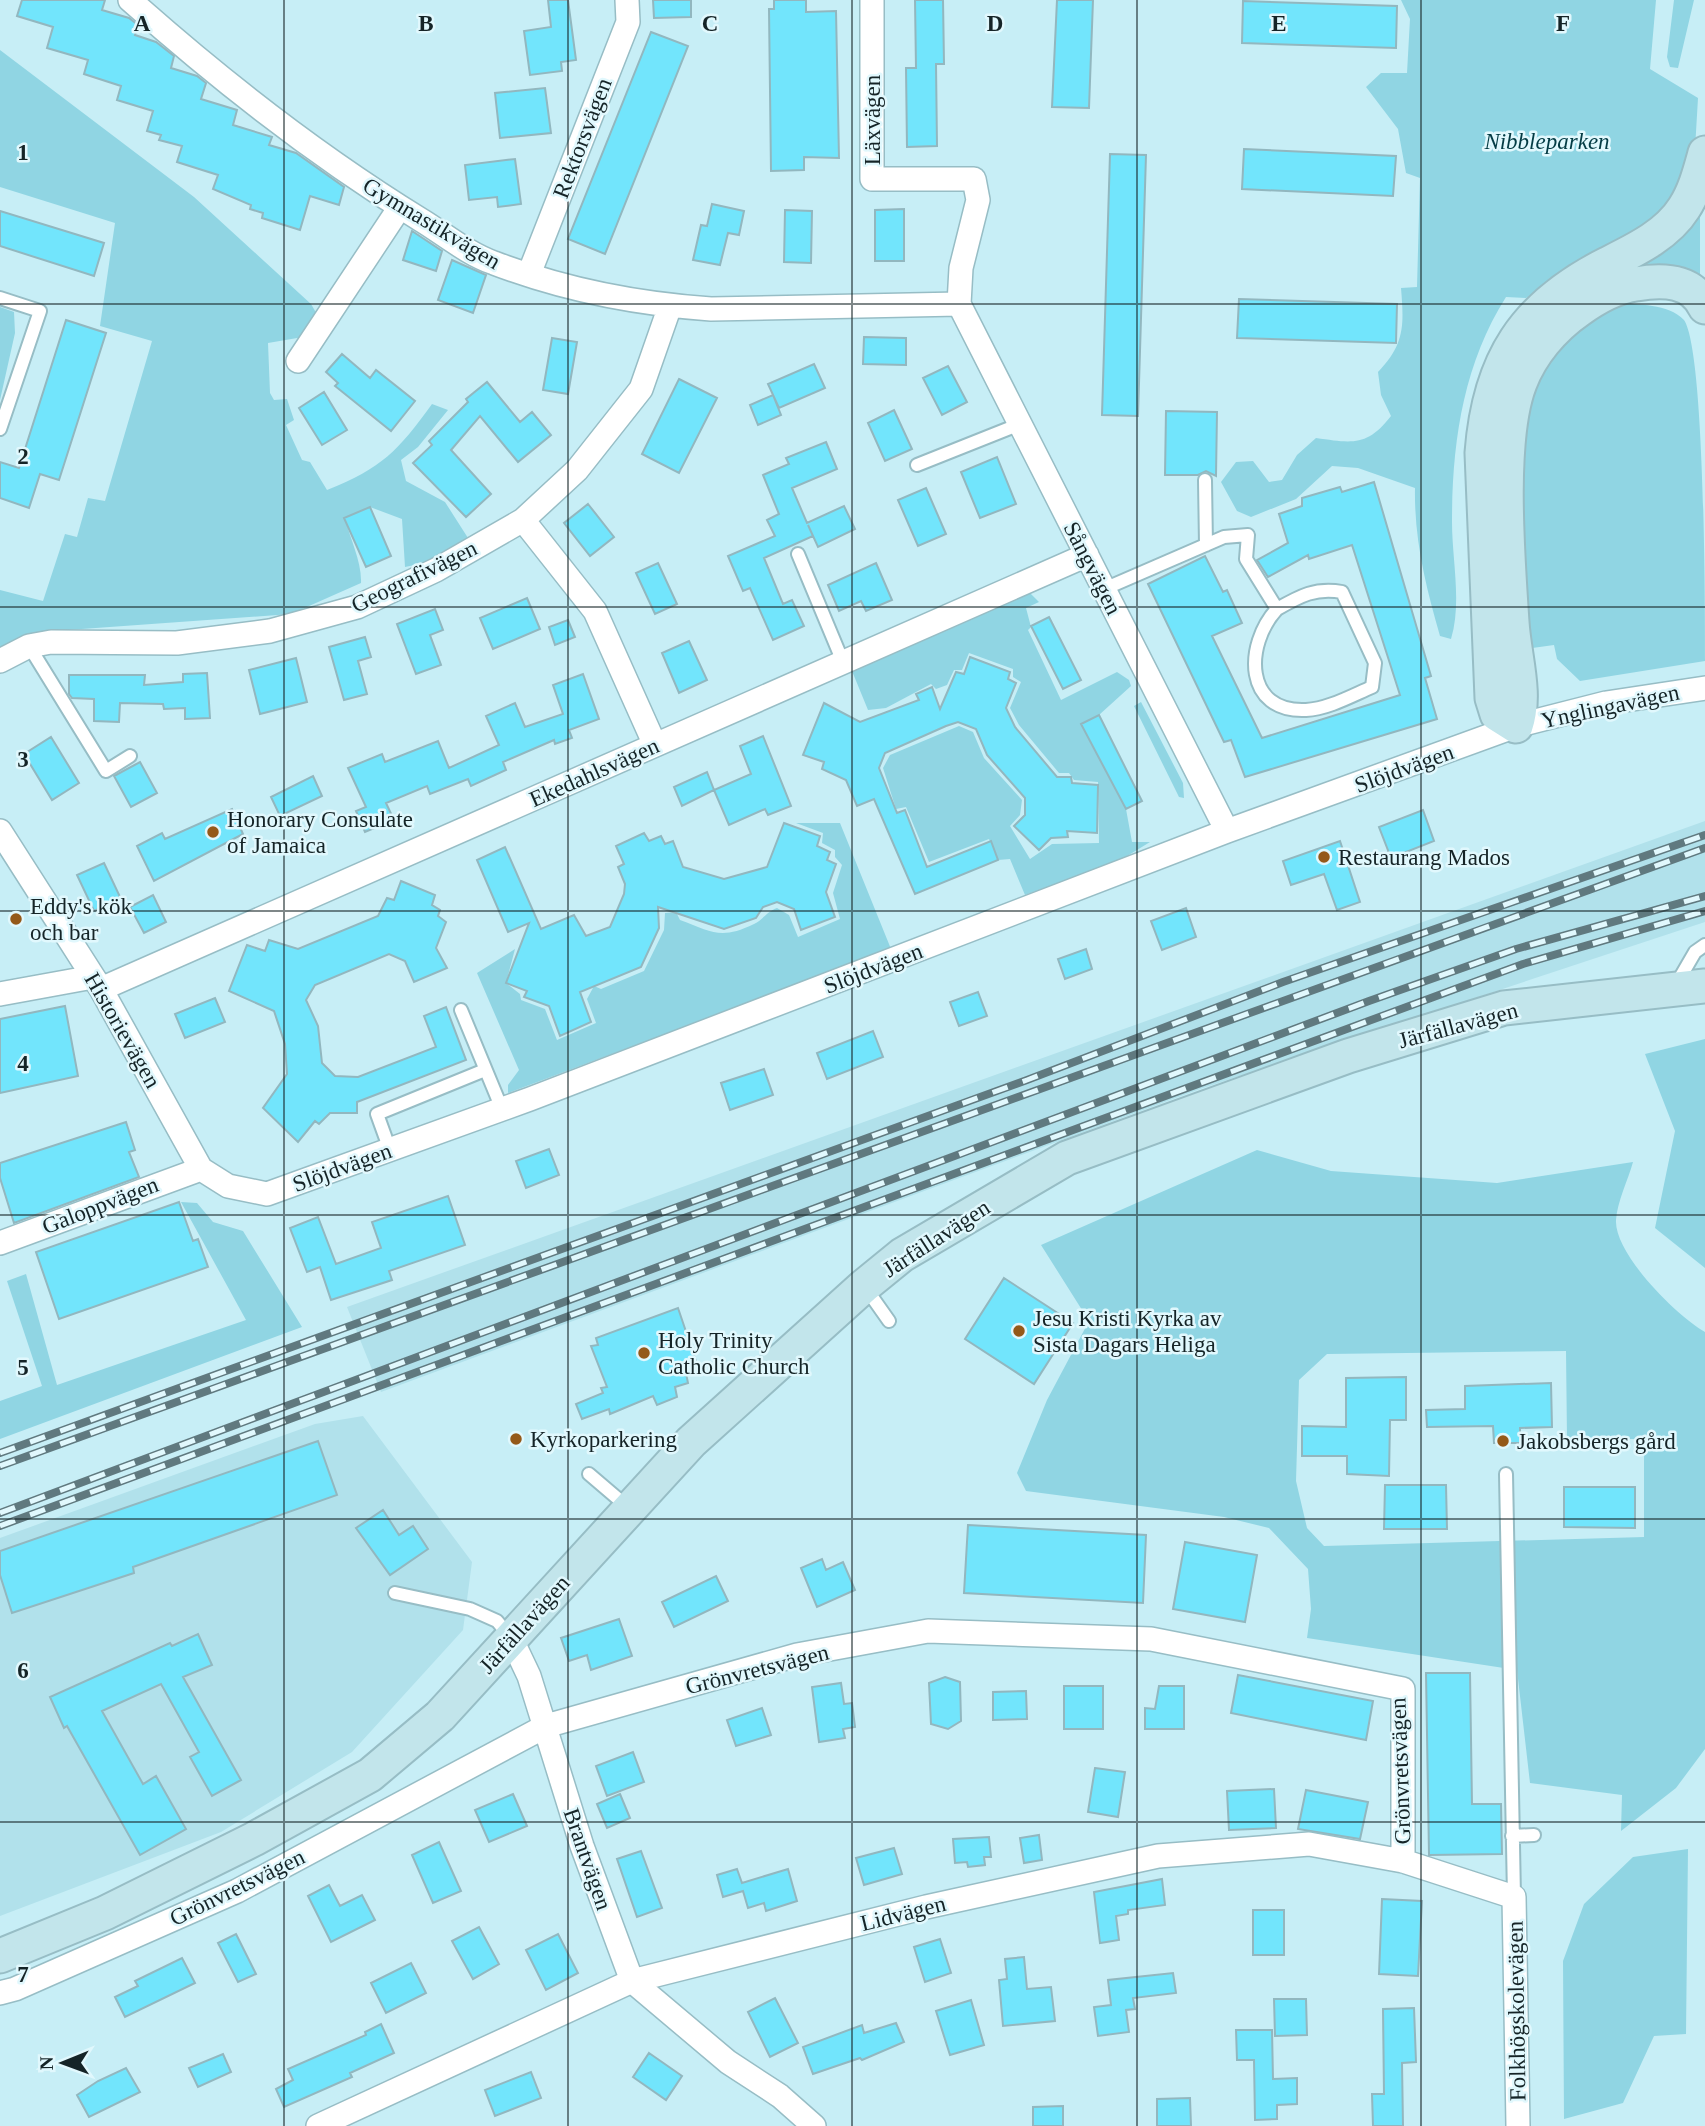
<svg xmlns="http://www.w3.org/2000/svg" width="1705" height="2126" font-family="Georgia,serif">
<style>
.built{fill:#b1e1eb}
.green{fill:#90d5e3;fill-rule:evenodd}
.building{fill:#72e5fc;stroke:#92b7bf;stroke-width:2}
.lines{fill:none;stroke-linecap:round;stroke-linejoin:round}
.lane-casing{stroke:#97bdc5;stroke-width:16}
.street-casing{stroke:#97bdc5;stroke-width:26}
.secondary-casing{stroke:#97bdc5;stroke-width:37}
.lane{stroke:#fff;stroke-width:12}
.street{stroke:#fff;stroke-width:23}
.secondary{stroke:#c2e5eb;stroke-width:33}
.rail-casing{stroke:#60797f;stroke-width:8}
.rail{stroke:#e1f8fd;stroke-width:5;stroke-dasharray:16;stroke-linecap:butt}
.grid{fill:none;stroke:#152427;stroke-width:2;stroke-opacity:0.55}
.poi-dot{fill:#945919;stroke:#e1f8fd;stroke-width:2.5}
.labels{text-anchor:middle;stroke-width:5;stroke-linejoin:round;paint-order:stroke}
.street-label{font-size:23px;fill:#152427;stroke:#e1f8fd}
.park-label{font-size:23px;font-style:italic;fill:#043c45;stroke:#e1f8fd}
.poi-label{font-size:23px;fill:#152427;stroke:#e1f8fd;text-anchor:start}
.grid-label{font-size:23px;text-anchor:middle;font-weight:bold;fill:#152427;stroke:#e1f8fd;stroke-width:5;stroke-linejoin:round;paint-order:stroke}
</style>
<rect width="100%" height="100%" fill="#c7eef6"/>
<path class="built" d="M1705,821V922L1200,1089L381,1392L347,1307Z
M363,1416L472,1562L463,1630L352,1752L221,1832L0,1916V1538L315,1424Z"/>
<path class="green" d="M1401,0H1656L1650,69L1698,98L1695,149L1683,184L1663,213L1637,234L1526,298L1506,297C1463,365 1452,443 1452,522C1452,560 1462,602 1451,639L1440,636C1426,587 1414,540 1415,488L1358,468L1332,466L1296,499L1251,517L1237,511L1221,482L1236,462L1253,461L1269,482L1282,480L1297,455L1316,438C1352,443 1367,447 1391,416L1381,395L1378,372C1405,344 1404,325 1401,288L1417,287L1420,178L1406,173L1398,129L1366,87L1381,73H1407L1410,19Z
M1674,0H1694L1678,68L1670,67L1667,57Z
M0,50L194,197L311,304L318,316L303,337L268,343L270,393L274,400L287,399L294,420L286,425L302,460L310,462L327,490C382,468 398,451 432,404L448,410L418,447L401,460L406,481L445,502L468,538L438,560L405,567L402,519L370,507L345,518C350,539 362,562 361,583L291,614L40,632L0,649V590L43,601L65,534L77,537L88,498L105,501L152,341L100,326L115,223L0,187Z
M1700,215V276C1660,265 1631,271 1593,288C1554,306 1519,345 1507,386C1500,408 1500,432 1499,454C1496,523 1503,593 1505,662L1498,663C1493,565 1472,432 1520,344C1530,326 1549,311 1565,298C1585,283 1608,274 1630,263C1656,251 1679,235 1700,215Z
M1617,303C1638,305 1668,303 1684,320C1705,351 1705,606 1705,661L1580,681L1557,659L1554,645L1525,649L1518,480L1523,399L1551,349Z
M0,307L14,312L15,333L0,400Z
M1030,593L1039,602L1026,608L1031,627L1028,630L1061,700L1117,672L1129,680L1131,686L1099,715L1082,724L1126,809L1132,842H1150L1119,861L1025,895L1010,859L998,860L989,839L929,862L906,807L896,809L883,768L890,755L959,726L973,732L984,758L1022,800L1020,815L1010,826L1030,859L1052,844L1099,843L1098,782L1074,780L1069,773H1059L1019,725L1010,708L1021,682L1013,677V669L969,653L962,670H954L947,685L936,689L931,684L886,708L868,710L852,671Z
M1141,702L1183,783L1184,798L1179,797L1134,706Z
M796,823H840L891,949L508,1093V1085L519,1070L477,973L515,949L506,983L520,994L521,1000L545,1009L557,1040L596,1023L587,999L594,986L601,989L644,971L664,930L665,913L676,912L680,920C712,932 721,940 754,924C763,920 766,912 777,908L789,915L798,937L840,919L833,893L842,865L835,857V850L822,843L823,833Z
M1705,1039V1268L1655,1228L1675,1131L1645,1054Z
M1257,1150L1331,1171L1497,1183L1633,1162C1628,1180 1617,1202 1616,1220C1614,1254 1677,1316 1705,1332V1749L1676,1788L1621,1831L1622,1795L1530,1783L1517,1670L1307,1638L1311,1609L1308,1569L1269,1528L1224,1517L1026,1491L1017,1473L1047,1400L1089,1321L1041,1245ZM1566,1351L1567,1439H1644V1537L1324,1546L1307,1528L1296,1481L1299,1380L1327,1354Z
M181,1202L197,1203L213,1222L243,1231L302,1327L0,1439V1401L42,1386L7,1281L26,1274L57,1385L246,1320Z
M1688,1849L1686,2034L1654,2036L1623,2103L1564,2119L1563,1961L1584,1904L1633,1857Z"/>
<path class="building" d="M22,0H105L102,10L129,18L138,25L135,35L156,42L174,56L171,68L197,76L206,83L201,99L237,110L233,125L272,137L269,145L296,153L344,187L339,205L310,196L300,230L262,218L263,213L250,209L251,205L213,189L218,175L177,162L182,146L159,140L161,135L147,131L153,111L117,100L121,86L84,74L88,60L47,48L53,27L17,16Z
M548,0H568L576,60L561,62L562,71L530,75L524,31L551,27Z
M653,0H691V17L654,18Z
M774,0H806V12L836,11L839,158L804,157V170L771,171L769,9H774Z
M915,0H943L944,64H936L937,146L907,147L906,68H916Z
M1057,0H1093L1089,108L1052,107Z
M1243,1L1397,6L1396,48L1242,43Z
M651,32L688,46L605,254L568,239Z
M545,88L551,133L500,138L495,93Z
M1244,149L1396,156L1393,196L1242,189Z
M1110,154L1146,155L1138,416L1102,415Z
M515,159L521,204L498,207L497,197L469,200L465,165Z
M712,204L744,211L739,235L728,233L720,265L693,260L701,225L707,226Z
M904,209V261H875V210Z
M785,210L812,211L811,263L784,262Z
M0,211L104,243L94,276L0,246Z
M412,231L442,251L436,271L403,260Z
M452,260L486,275L473,313L438,300Z
M1239,299L1397,304L1396,343L1237,338Z
M66,320L106,333L59,480L40,474L29,508L0,498V462L19,468Z
M864,337L906,338V365L863,364Z
M552,338L577,342L568,394L543,390Z
M342,354L370,378L376,370L415,401L391,431L335,386L338,383L326,372Z
M814,364L825,388L779,408L768,384Z
M948,366L967,402L942,415L923,378Z
M679,379L717,398L679,473L642,454Z
M487,382L520,422L532,412L551,435L518,462L480,416L451,450L491,494L466,517L413,463L432,445L429,441L468,402L466,399Z
M324,392L347,430L322,445L299,408Z
M773,395L781,415L758,425L750,405Z
M894,410L912,449L885,461L868,423Z
M1166,411L1217,412L1216,476L1206,471L1198,475H1165Z
M826,442L837,469L792,488L807,523L844,506L855,529L818,547L808,525L813,536L764,558L783,604L792,600L804,626L773,640L750,588L743,591L728,556L775,536L767,520L779,514L763,475L789,464L786,458Z
M997,457L1016,504L980,518L961,472Z
M1374,482L1431,676L1425,678L1437,719L1245,777L1231,740L1224,742L1148,584L1205,556L1223,592L1227,590L1242,623L1212,636L1262,738L1400,695L1352,545L1309,559L1308,555L1268,577L1257,560L1288,543L1279,514L1302,506V498L1340,487L1342,492Z
M926,488L946,534L918,546L898,500Z
M588,504L614,537L590,556L564,523Z
M370,507L391,556L366,567L344,518Z
M658,563L677,604L655,614L636,573Z
M876,563L892,600L866,611L861,601L839,611L828,585Z
M527,598L540,629L493,649L480,618Z
M435,609L443,630L430,635L441,665L416,674L397,624Z
M1049,617L1081,680L1063,689L1031,626Z
M568,620L575,637L555,645L549,627Z
M365,637L371,657L358,661L367,694L344,700L329,647Z
M689,641L707,680L679,693L662,653Z
M970,657L1010,672L1008,679L1016,683L1006,708L1015,727L1057,777H1071L1072,783L1098,785L1097,833L1067,831L1068,837L1051,838L1039,850L1014,826L1025,815V798L987,755L976,729L958,722L946,726L885,753L879,768L897,813L905,810L927,867L991,841L998,860L915,894L874,799L857,806L846,780L822,769L824,762L803,755L824,703L860,722L919,700L916,694L932,687L940,709L956,672L964,674Z
M296,658L307,702L260,714L249,670Z
M207,673L210,718L185,719V708L164,709L163,704L120,703L119,722L94,721V699L72,698L69,694V675H145L144,685L183,682V674Z
M583,674L599,719L569,730L572,738L555,744L554,740L503,762L506,770L471,786L468,779L430,794L427,786L386,803L394,820L365,832L356,811L366,807L348,768L382,754L385,762L438,741L449,768L499,745L486,716L515,703L525,727L563,714L553,685Z
M1099,715L1142,801L1126,809L1081,724Z
M763,736L791,806L768,815L765,809L729,825L714,790L751,774L740,746Z
M51,737L79,783L52,800L24,754Z
M140,762L157,793L131,807L114,776Z
M707,772L714,790L682,806L674,787Z
M313,776L322,796L280,816L271,797Z
M232,809L243,834L154,881L137,846L162,833L165,839Z
M1423,810L1434,841L1391,858L1379,827Z
M784,823L820,836L817,846L830,852L827,860L836,864L826,892L835,917L801,930L794,909L777,902L763,907L756,918L724,929L658,907L659,928L641,967L580,992L591,1022L560,1036L549,1006L524,997L527,991L506,983L529,923L508,932L477,860L505,847L541,929L574,915L586,936L610,927L624,894L625,884L618,867L624,864L616,846L644,833L649,841L661,836L665,844L673,841L683,867L724,879L767,867Z
M1340,841L1360,902L1337,910L1324,874L1291,885L1283,861Z
M104,863L121,899L94,911L77,875Z
M401,881L435,895L432,905L440,910L438,916L446,922L436,948L447,968L414,982L405,961L389,954L315,985L306,1000L318,1026L322,1063L335,1076L358,1077L436,1047L424,1016L446,1007L466,1060L357,1102V1113H330L319,1124L315,1121L298,1142L263,1108L287,1074L285,1044L274,1011L229,991L247,945L265,951L269,940L298,949L378,916L387,898L394,900Z
M153,895L166,922L144,933L130,907Z
M1186,908L1196,937L1162,950L1151,921Z
M1086,949L1092,969L1065,979L1058,959Z
M978,992L987,1016L959,1026L950,1002Z
M215,998L225,1022L185,1038L175,1014Z
M65,1006L78,1076L0,1093V1019Z
M873,1031L883,1057L827,1079L817,1053Z
M764,1069L773,1095L730,1110L721,1083Z
M126,1122L135,1150L129,1152L139,1177L14,1223L0,1178V1163Z
M549,1149L559,1175L526,1188L516,1161Z
M448,1196L465,1245L389,1271L392,1280L331,1300L320,1267L307,1272L290,1228L318,1217L336,1264L381,1248L372,1222Z
M179,1202L193,1241L198,1239L208,1267L59,1319L36,1252Z
M1004,1278L1073,1323L1034,1384L965,1339Z
M678,1308L696,1361L684,1364L688,1383L675,1387L677,1397L657,1405L653,1396L610,1414L609,1409L582,1419L576,1404L603,1393L601,1388L607,1387L591,1346L598,1345L596,1338Z
M1406,1377V1420H1390L1389,1476L1347,1474V1456H1302V1426L1346,1427V1378Z
M1551,1383L1552,1427L1520,1428V1443H1494L1493,1426L1427,1427L1426,1410L1465,1409V1386Z
M318,1441L337,1495L133,1567L134,1573L12,1613L0,1575V1551Z
M1385,1485H1446L1447,1529H1384Z
M1564,1487H1635V1528L1564,1527Z
M383,1510L399,1535L413,1526L428,1549L390,1575L356,1528Z
M968,1525L1146,1535L1143,1603L964,1593Z
M1185,1542L1257,1555L1245,1622L1173,1609Z
M822,1559L826,1570L843,1562L855,1590L817,1607L801,1568Z
M716,1576L728,1601L674,1627L662,1602Z
M619,1619L632,1656L591,1670L587,1655L569,1661L561,1638Z
M198,1634L212,1665L183,1677L241,1780L212,1796L190,1757L199,1752L161,1684L102,1711L143,1784L156,1776L186,1829L140,1855L67,1726L64,1728L50,1697L170,1643L172,1646Z
M1426,1673H1470L1472,1804H1501L1502,1854L1429,1855Z
M1238,1675L1373,1701L1366,1740L1231,1713Z
M945,1677L960,1682L961,1721L948,1729L931,1724L929,1683Z
M841,1683L844,1704L852,1703L855,1727L843,1729L845,1738L819,1742L812,1687Z
M1064,1686H1103V1729H1064Z
M1159,1686H1184V1729H1145V1708L1155,1709Z
M1026,1691L1027,1719L993,1720V1692Z
M762,1708L771,1735L736,1746L727,1720Z
M633,1752L644,1782L607,1796L596,1766Z
M1095,1768L1125,1772L1118,1817L1088,1812Z
M1274,1789L1276,1828L1229,1830L1227,1791Z
M1306,1790L1368,1802L1360,1839L1298,1829Z
M513,1794L527,1826L489,1842L475,1810Z
M620,1794L630,1818L607,1828L597,1804Z
M1039,1835L1042,1860L1024,1863L1020,1838Z
M989,1837L991,1857H984L985,1865L968,1867L967,1862L955,1863L953,1839Z
M439,1842L461,1891L433,1903L412,1855Z
M894,1848L902,1874L864,1885L856,1858Z
M641,1851L662,1908L637,1917L617,1859Z
M737,1869L742,1883L788,1869L797,1901L766,1911L764,1903L748,1908L743,1891L723,1897L717,1875Z
M1162,1879L1165,1905L1128,1910V1914L1116,1916L1119,1940L1100,1943L1094,1892Z
M329,1885L340,1906L362,1895L375,1920L331,1942L308,1896Z
M1382,1899L1422,1901L1418,1976L1379,1974Z
M1253,1910H1284V1955H1253Z
M479,1927L499,1964L473,1979L452,1941Z
M236,1934L256,1974L238,1982L218,1943Z
M558,1934L578,1973L546,1990L526,1950Z
M940,1939L951,1973L925,1982L914,1947Z
M1024,1957L1027,1989L1051,1987L1055,2021L1003,2026L999,1980L1007,1979L1005,1959Z
M182,1958L195,1983L125,2017L115,1997L138,1986L135,1981Z
M411,1963L426,1993L386,2013L371,1983Z
M1173,1973L1176,1993L1133,1998L1135,2009L1126,2010L1129,2032L1098,2036L1094,2007L1111,2005L1108,1980Z
M775,1998L798,2043L770,2057L748,2012Z
M1274,1999H1306L1307,2035L1275,2036Z
M971,2000L984,2045L950,2055L936,2011Z
M1414,2008L1416,2062L1402,2063L1403,2126H1373L1372,2094H1384L1383,2009Z
M896,2023L904,2042L862,2060L860,2058L813,2074L803,2047L862,2025L864,2033Z
M381,2024L394,2053L350,2073L352,2077L284,2107L276,2089L293,2080L288,2069L366,2035L365,2032Z
M1236,2030H1272L1273,2079L1297,2078V2104L1277,2105V2119L1255,2120L1254,2060H1237Z
M649,2053L682,2076L666,2100L633,2077Z
M223,2054L231,2072L198,2087L189,2068Z
M126,2068L140,2092L89,2117L77,2095L98,2081Z
M531,2072L541,2098L495,2116L485,2090Z
M1190,2098L1191,2126H1157V2099Z
M1063,2106V2126H1033V2107Z"/>
<g class="lines">
<defs>
<path id="lane" d="M0,298L40,311L0,429
M917,465L1020,424
M1205,480L1206,545
M798,554L843,662
M1104,589L1224,537L1248,535L1246,559L1277,609C1244,645 1244,713 1306,710C1328,709 1353,695 1372,687L1375,663L1342,592C1316,587 1300,596 1277,609
M29,646L106,771L130,756
M1677,983L1695,952L1705,945
M461,1010L502,1109
M390,1150L377,1114L485,1070
M865,1287L889,1321
M589,1474L630,1509
M1506,1474L1514,1897
M395,1593L470,1609L497,1621L511,1638
M1512,1836L1534,1835"/>
<path id="street" d="M130,0C221,81 317,156 421,220C444,234 468,254 494,263C562,289 638,304 711,309L959,304
M872,0V179H974L978,200L961,268L959,304L1227,831
M529,274L628,22L627,0
M298,361L400,207
M523,520L595,611L655,745
M0,661L29,646L51,642L177,643L270,631L357,607L436,570L523,520L577,470L641,389L670,306
M0,831L101,989L201,1169L228,1186L267,1194L530,1099L1227,831L1516,726L1606,703L1705,688
M101,989L1087,555
M0,994L93,977
M0,1243L201,1169
M511,1638L529,1676L582,1846L632,1981L728,2062L780,2096L814,2126
M0,1993L15,1989L237,1891L546,1726L797,1655L928,1631L1151,1639L1403,1689V1861
M318,2126L632,1981L926,1907L1158,1856L1309,1844L1403,1861L1514,1897L1518,2126"/>
<path id="secondary" d="M1705,153C1700,171 1695,191 1684,208C1667,235 1635,250 1607,264C1524,306 1489,360 1482,453L1492,698L1497,714L1516,726C1527,694 1514,656 1512,622C1508,560 1498,439 1520,383C1531,354 1553,328 1579,310C1597,297 1615,287 1636,284C1664,279 1692,280 1705,307
M0,1956L105,1913L254,1839L370,1775L440,1716L691,1442L864,1286L902,1255L1067,1158L1348,1056L1504,1008L1705,986"/>
</defs>
<use href="#lane" class="lane-casing"/>
<use href="#street" class="street-casing"/>
<use href="#secondary" class="secondary-casing"/>
<use href="#lane" class="lane"/>
<use href="#street" class="street"/>
<use href="#secondary" class="secondary"/>
<defs>
<path id="rail" d="M0,1453L1027,1080L1283,982L1705,835
M0,1466L1705,848
M0,1513L1369,1001L1516,949L1705,896
M0,1526L1523,964L1705,911"/>
</defs>
<use href="#rail" class="rail-casing"/>
<use href="#rail" class="rail"/>
</g>
<path class="grid" d="M284,0V2126M568,0V2126M852,0V2126M1137,0V2126M1421,0V2126M0,304H1705M0,607H1705M0,911H1705M0,1215H1705M0,1519H1705M0,1822H1705"/>
<g class="poi-dot">
<circle cx="213" cy="832" r="7"/>
<circle cx="1324" cy="857" r="7"/>
<circle cx="16" cy="919" r="7"/>
<circle cx="1019" cy="1331" r="7"/>
<circle cx="644" cy="1353" r="7"/>
<circle cx="516" cy="1439" r="7"/>
<circle cx="1503" cy="1441" r="7"/>
</g>
<g class="labels">
<g class="street-label">
<text transform="translate(872 120) rotate(-90)" y="8">Läxvägen</text>
<text transform="translate(582 138) rotate(-69)" y="8">Rektorsvägen</text>
<text transform="translate(432 223) rotate(31)" y="8">Gymnastikvägen</text>
<text transform="translate(1093 568) rotate(63)" y="8">Sångvägen</text>
<text transform="translate(414 576) rotate(-26)" y="8">Geografivägen</text>
<text transform="translate(1610 706) rotate(-12)" y="8">Ynglingavägen</text>
<text transform="translate(1404 768) rotate(-20)" y="8">Slöjdvägen</text>
<text transform="translate(594 772) rotate(-24)" y="8">Ekedahlsvägen</text>
<text transform="translate(873 968) rotate(-21)" y="8">Slöjdvägen</text>
<text transform="translate(1458 1025) rotate(-15)" y="8">Järfällavägen</text>
<text transform="translate(123 1030) rotate(60)" y="8">Historievägen</text>
<text transform="translate(342 1167) rotate(-20)" y="8">Slöjdvägen</text>
<text transform="translate(100 1205) rotate(-21)" y="8">Galoppvägen</text>
<text transform="translate(936 1238) rotate(-33)" y="8">Järfällavägen</text>
<text transform="translate(524 1624) rotate(-48)" y="8">Järfällavägen</text>
<text transform="translate(757 1669) rotate(-14)" y="8">Grönvretsvägen</text>
<text transform="translate(1400 1771) rotate(-92)" y="8">Grönvretsvägen</text>
<text transform="translate(588 1859) rotate(71)" y="8">Brantvägen</text>
<text transform="translate(237 1887) rotate(-26)" y="8">Grönvretsvägen</text>
<text transform="translate(903 1913) rotate(-14)" y="8">Lidvägen</text>
<text transform="translate(1516 2011) rotate(-91)" y="8">Folkhögskolevägen</text>
</g>
<g class="park-label">
<text x="1547" y="149">Nibbleparken</text>
</g>
<g class="poi-label">
<text x="227" y="827">Honorary Consulate<tspan x="227" dy="26">of Jamaica</tspan></text>
<text x="1338" y="865">Restaurang Mados</text>
<text x="30" y="914">Eddy's kök<tspan x="30" dy="26">och bar</tspan></text>
<text x="1033" y="1326">Jesu Kristi Kyrka av<tspan x="1033" dy="26">Sista Dagars Heliga</tspan></text>
<text x="658" y="1348">Holy Trinity<tspan x="658" dy="26">Catholic Church</tspan></text>
<text x="530" y="1447">Kyrkoparkering</text>
<text x="1517" y="1449">Jakobsbergs gård</text>
</g>
</g>
<g class="grid-label">
<text x="142" y="31">A</text>
<text x="426" y="31">B</text>
<text x="710" y="31">C</text>
<text x="995" y="31">D</text>
<text x="1279" y="31">E</text>
<text x="1563" y="31">F</text>
<text x="23" y="160">1</text>
<text x="23" y="464">2</text>
<text x="23" y="767">3</text>
<text x="23" y="1071">4</text>
<text x="23" y="1375">5</text>
<text x="23" y="1678">6</text>
<text x="23" y="1982">7</text>
</g>
<g transform="translate(63 2063) rotate(269)" stroke="#e1f8fd" stroke-width="5" paint-order="stroke">
<path d="M0-5L12 26L0 18L-12 26Z" fill="#152427"/>
<text y="-10" font-size="19" font-weight="bold" text-anchor="middle" fill="#152427">N</text>
</g>
</svg>
